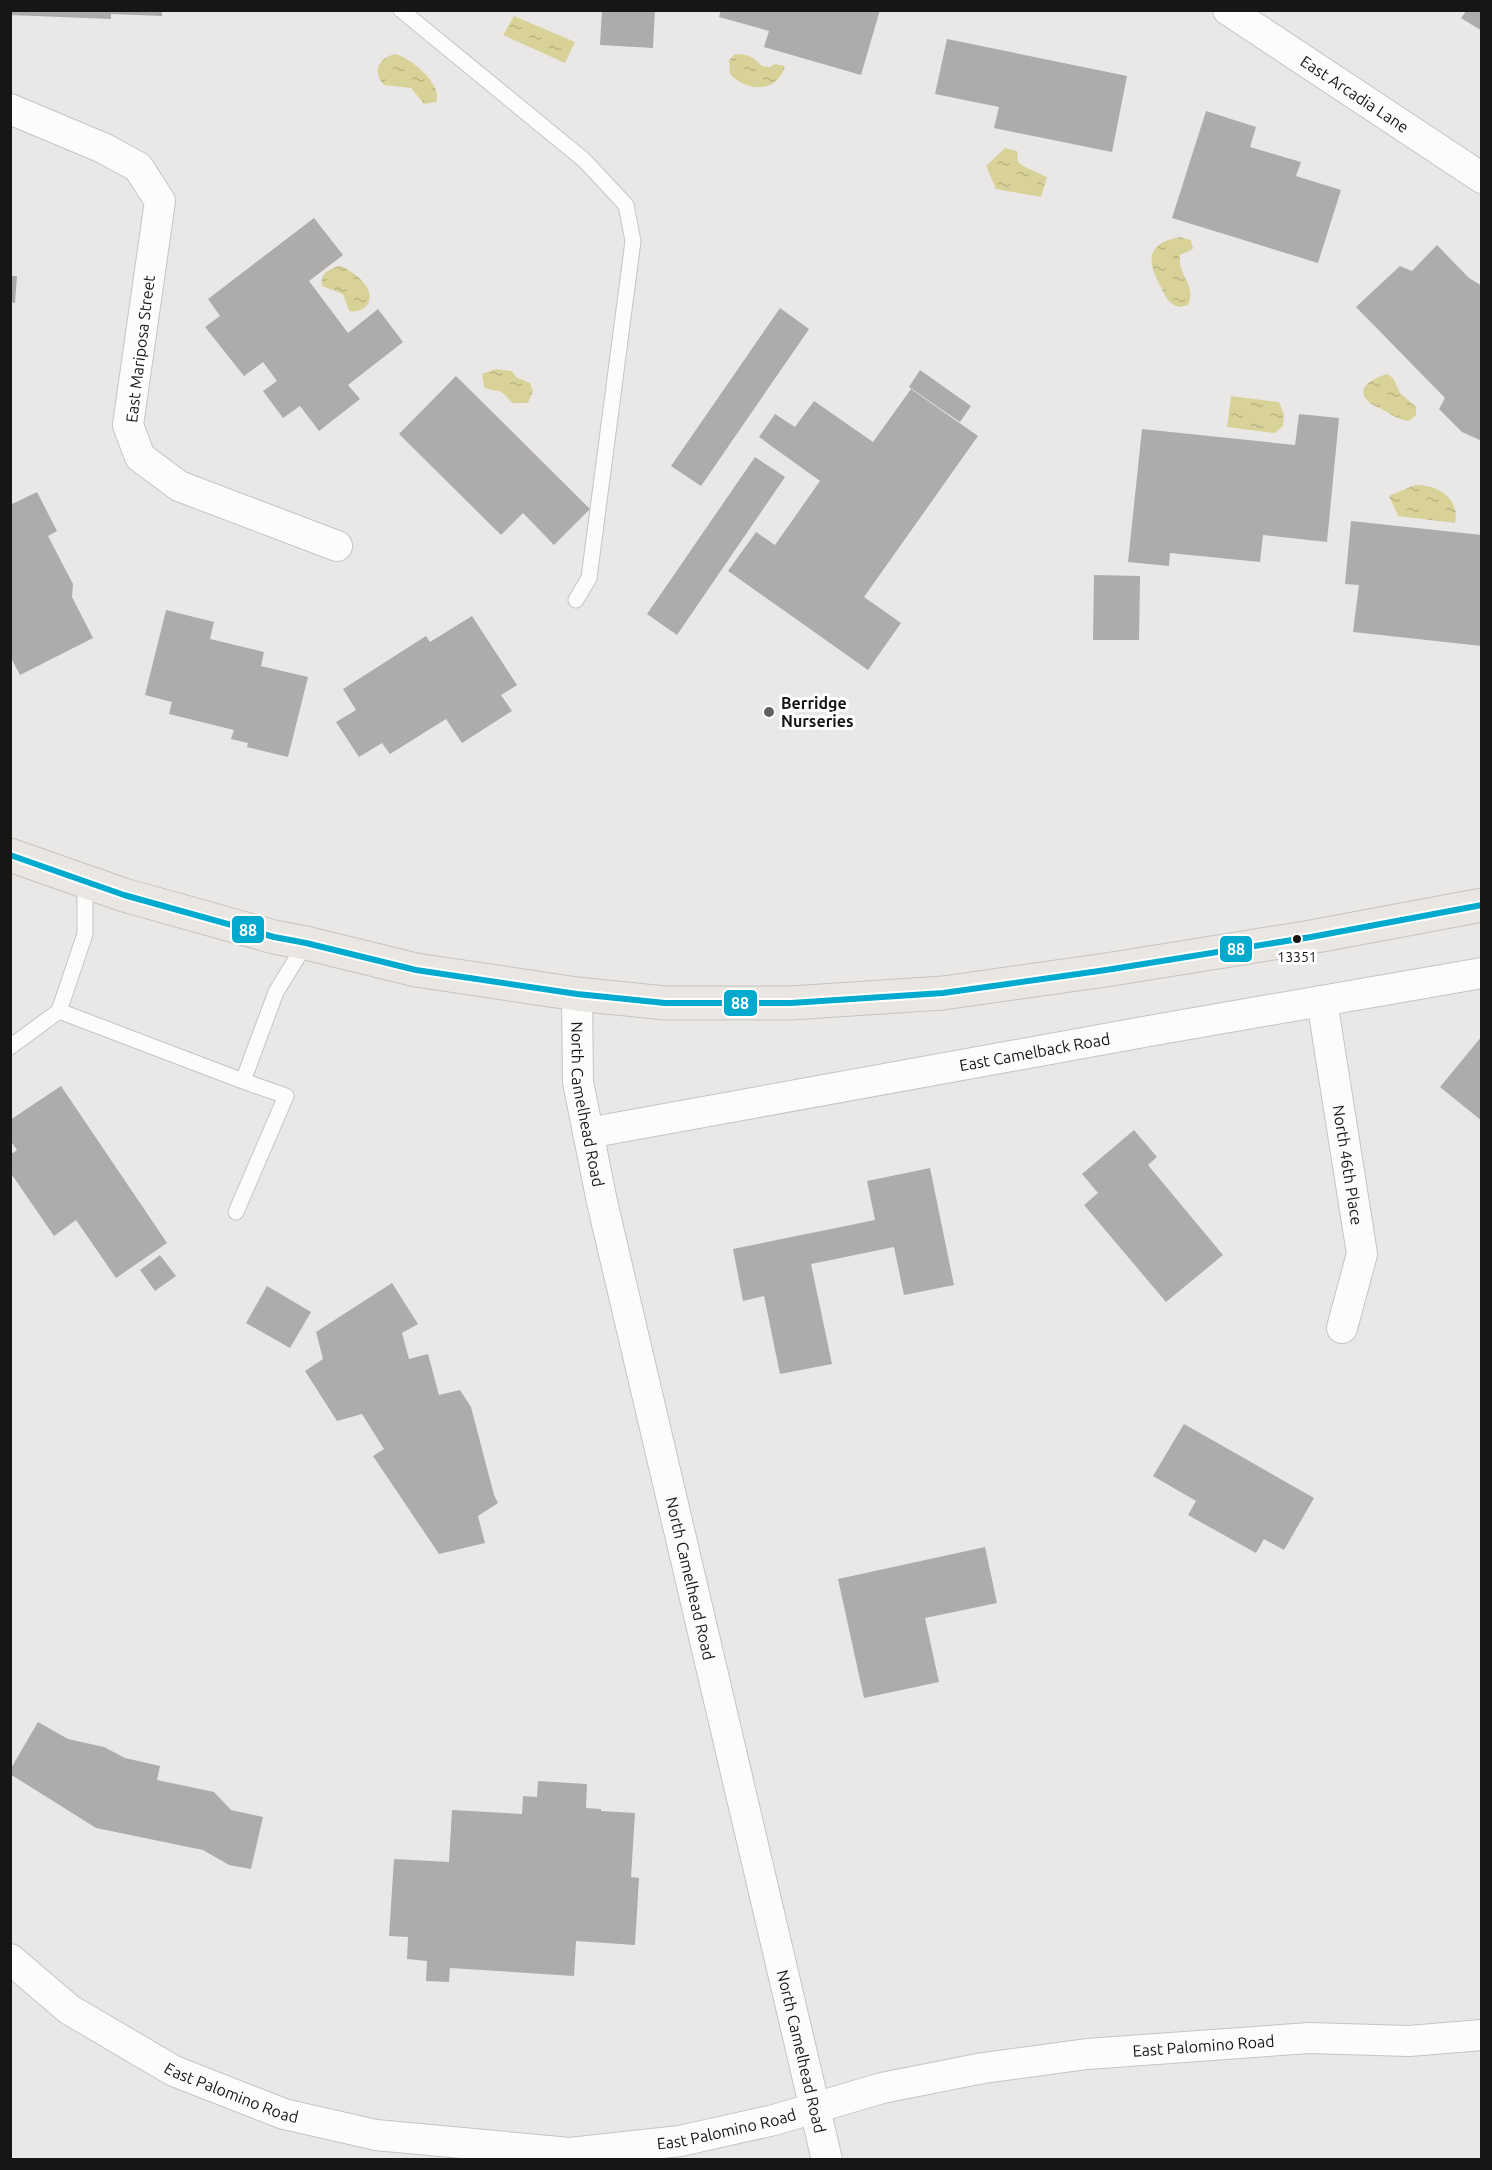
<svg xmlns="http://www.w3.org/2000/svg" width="1492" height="2170" font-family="Ubuntu,sans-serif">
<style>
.water{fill:url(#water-ripples)}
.building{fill:#adacab}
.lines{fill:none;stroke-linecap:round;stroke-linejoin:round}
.lane-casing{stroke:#c6c4c4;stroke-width:17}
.street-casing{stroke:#c6c4c4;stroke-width:32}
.primary-casing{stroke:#c5c4c3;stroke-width:35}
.lane{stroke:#fcfcfb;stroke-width:15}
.street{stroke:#fcfcfb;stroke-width:30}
.primary{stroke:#eae7e2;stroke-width:33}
.bus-1-casing{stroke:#fff;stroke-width:10}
.bus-1{stroke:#00a9ce;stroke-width:6}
.poi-dot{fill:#61605e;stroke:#fff;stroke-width:2}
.bus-dot{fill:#171615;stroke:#fff;stroke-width:2}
.labels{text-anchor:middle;stroke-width:6;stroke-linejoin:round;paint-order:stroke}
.bus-label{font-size:14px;fill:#171615;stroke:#fff}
.street-label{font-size:16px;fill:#171615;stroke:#fff}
.poi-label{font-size:16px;font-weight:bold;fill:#171615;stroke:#fff;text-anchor:start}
.line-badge{stroke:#fff;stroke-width:2}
.badge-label{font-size:16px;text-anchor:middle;font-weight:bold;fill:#fff}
</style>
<defs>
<pattern id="water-ripples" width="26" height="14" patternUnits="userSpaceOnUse" patternTransform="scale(1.5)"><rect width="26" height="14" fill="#d8d299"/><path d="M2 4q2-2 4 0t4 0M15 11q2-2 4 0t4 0" fill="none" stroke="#b9b483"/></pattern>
</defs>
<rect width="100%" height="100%" fill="#eae8e7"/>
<path class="water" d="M514,16L575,42L565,63L503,35Z
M395,54C410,57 444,85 436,102L424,104L411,88L384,85C372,72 378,58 395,54Z
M735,54C749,54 753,57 762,66L770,67L775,64L785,66C777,94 747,92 730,74L729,60Z
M1005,148L1017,151L1018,162L1025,167L1047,177L1041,197L996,189L986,166Z
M1179,237L1191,240L1193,249L1180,255C1177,276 1197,284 1188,305L1180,307C1168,304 1166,298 1161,287C1147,262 1145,244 1179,237Z
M340,266C348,268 362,279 367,287C375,302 364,314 349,311L343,294L322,286C319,274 330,268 340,266Z
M496,369L512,371L516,377L530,383L533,391L528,403H512C497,384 499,395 484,387L482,374Z
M1387,374L1393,378L1400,393L1416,407V415L1409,421C1399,420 1391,414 1383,410C1377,407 1370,404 1366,399C1356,386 1377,377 1387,374Z
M1231,396L1279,402L1284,415L1283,426L1275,433L1227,427Z
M1415,485C1436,484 1461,498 1455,523L1398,516L1389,496Z"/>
<path class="building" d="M10,10H162V16L111,14V19L10,15Z
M602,10H655L653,48L600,45Z
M721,10H880L861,75L764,47L769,31L719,17Z
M1467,10H1482V31L1461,18Z
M947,39L1127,76L1112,152L994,128L999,107L935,94Z
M1206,111L1256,127L1250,147L1301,162L1296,176L1341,190L1318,263L1172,218Z
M314,218L343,255L309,281L348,333L378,309L403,342L348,385L360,399L319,431L300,406L283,418L263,391L277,381L263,362L244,376L205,327L220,316L208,299Z
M1437,245L1469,278L1482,286V441L1462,432L1439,409L1445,398L1356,307L1400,266L1412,271Z
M10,276H17L15,303L10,302Z
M780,308L809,329L701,486L671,466Z
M920,370L971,406L960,422L909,387Z
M456,376L590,509L554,545L523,513L501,535L399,434Z
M911,389L978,436L864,597L901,623L868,670L728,571L756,532L775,545L820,481L759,437L775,414L795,427L814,401L873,442Z
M1299,414L1339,418L1327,542L1263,535L1260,562L1170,553L1169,566L1128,562L1142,429L1295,445Z
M755,457L785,477L677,635L647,614Z
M37,492L57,531L48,536L73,584L72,597L93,638L20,675L10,656V505Z
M1351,521L1482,535V646L1353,632L1359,585L1345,584Z
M1094,575L1140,576L1139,640H1093Z
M166,610L214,622L210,639L264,652L261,666L308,677L288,757L247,747L248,743L231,739L234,730L169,714L172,702L145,695Z
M472,616L517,685L501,695L512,711L462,743L446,719L390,754L382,743L359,757L336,722L356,710L343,689L426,636L430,642Z
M1482,1036V1121L1440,1087Z
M61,1086L167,1243L116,1278L76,1220L54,1236L10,1172V1155L17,1150L10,1140V1120Z
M1134,1130L1157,1157L1148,1165L1223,1255L1166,1302L1084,1205L1098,1193L1082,1174Z
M930,1168L954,1285L904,1295L894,1247L811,1264L832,1364L780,1374L764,1296L743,1301L733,1249L875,1220L867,1181Z
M160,1255L176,1276L155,1291L140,1270Z
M392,1283L418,1324L402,1333L409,1359L428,1354L439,1395L460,1390L471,1407L494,1495L498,1503L478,1516L485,1543L439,1554L373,1456L384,1449L362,1414L337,1421L305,1371L323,1359L316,1332Z
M267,1286L311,1312L290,1348L246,1323Z
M1184,1424L1314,1498L1284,1550L1264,1539L1256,1553L1188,1515L1196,1501L1153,1476Z
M985,1547L997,1603L925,1618L939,1682L864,1698L838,1579Z
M38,1722L68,1739L104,1747L125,1758L160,1766L157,1780L214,1792L231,1810L263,1817L251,1869L229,1865L203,1850L96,1828L10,1774V1770Z
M538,1781L587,1784L586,1808L601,1809V1811L635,1813L631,1877L639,1878L635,1945L576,1941L574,1976L450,1968L449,1982L426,1981L427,1961L407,1959L408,1937L389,1936L394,1859L449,1862L452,1810L522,1814L523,1796L537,1797Z"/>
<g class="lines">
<defs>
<path id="lane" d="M401,10L584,160L626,205L633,241L589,578L576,600
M85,881V934L59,1011L243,1081L276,992L306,943
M10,1047L59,1011
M236,1212L286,1096L243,1081"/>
<g id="street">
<path id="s1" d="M1228,10L1482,178"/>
<path d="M10,109L103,148L138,167L160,201L128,425L140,457L179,486L337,546"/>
<path id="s2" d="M577,994L578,1082L602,1202L827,2160"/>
<path id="s3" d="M1322,1001L1362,1254L1342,1328"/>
<path id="s4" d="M588,1133L1149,1031L1482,973"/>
<path id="s5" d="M10,1959L70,2010L174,2071L284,2114L376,2135L570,2153L680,2141L774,2120L882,2088L983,2068L1087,2054L1309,2038L1409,2041L1482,2035"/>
</g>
<path id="primary" d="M10,855L124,895L274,937L306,943L416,970L577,994L665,1003H791L943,993L1106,970L1311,937L1482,905"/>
</defs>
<use href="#lane" class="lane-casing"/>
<use href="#street" class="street-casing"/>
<use href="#primary" class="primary-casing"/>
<use href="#lane" class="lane"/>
<use href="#street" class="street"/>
<use href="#primary" class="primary"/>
<defs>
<path id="bus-1" d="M10,855L124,895L274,937L306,943L416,970L577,994L665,1003H791L943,993L1106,970L1311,937L1482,905"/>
</defs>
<use href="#bus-1" class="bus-1-casing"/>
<use href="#bus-1" class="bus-1"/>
</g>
<circle class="poi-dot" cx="769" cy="712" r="6"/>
<circle class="bus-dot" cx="1297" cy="939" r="5"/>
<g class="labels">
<g class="bus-label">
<text x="1297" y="962">13351</text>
</g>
<g class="street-label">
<text dy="6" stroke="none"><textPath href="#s1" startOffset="152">East Arcadia Lane</textPath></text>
<text transform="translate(140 349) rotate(-83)" y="6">East Mariposa Street</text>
<text dy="6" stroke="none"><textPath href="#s4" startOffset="454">East Camelback Road</textPath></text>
<text dy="6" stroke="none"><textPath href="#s2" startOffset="111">North Camelhead Road</textPath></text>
<text dy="6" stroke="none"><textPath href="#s3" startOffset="166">North 46th Place</textPath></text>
<text dy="6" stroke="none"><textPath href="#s2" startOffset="597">North Camelhead Road</textPath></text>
<text dy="6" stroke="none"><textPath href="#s5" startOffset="1251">East Palomino Road</textPath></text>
<text dy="6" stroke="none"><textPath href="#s2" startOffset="1083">North Camelhead Road</textPath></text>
<text dy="6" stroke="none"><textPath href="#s5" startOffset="261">East Palomino Road</textPath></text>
<text dy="6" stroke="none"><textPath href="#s5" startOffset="765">East Palomino Road</textPath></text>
</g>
<g class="poi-label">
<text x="781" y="709">Berridge<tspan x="781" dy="18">Nurseries</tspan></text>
</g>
</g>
<g class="line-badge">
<rect x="231" y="915" width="34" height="29" rx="6" fill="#00a9ce"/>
<rect x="1219" y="935" width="34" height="28" rx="6" fill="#00a9ce"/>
<rect x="723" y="989" width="35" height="28" rx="6" fill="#00a9ce"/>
</g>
<g class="badge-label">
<text x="248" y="936">88</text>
<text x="1236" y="955">88</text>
<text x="740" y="1009">88</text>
</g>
<rect width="1492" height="2170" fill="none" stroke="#171615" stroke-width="24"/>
</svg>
